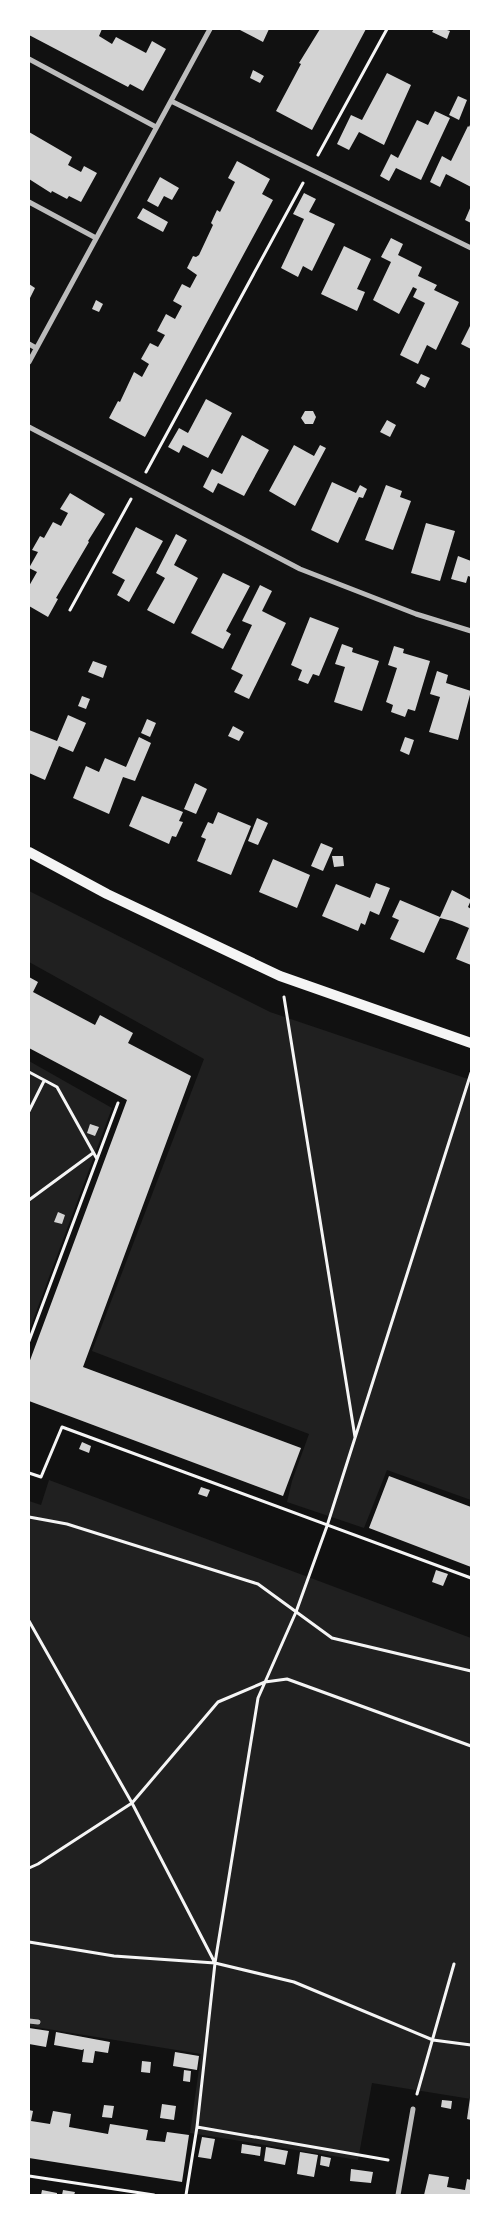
<svg xmlns="http://www.w3.org/2000/svg" width="500" height="2224" font-family="'Fira Sans Condensed',sans-serif">
<style>
.green{fill:#202020}
.building{fill:#d3d3d3}
.lines{fill:none;stroke-linecap:round;stroke-linejoin:round}
.path{stroke:#f5f5f5;stroke-width:3}
.minor{stroke:#bcbcbc;stroke-width:5}
.secondary{stroke:#f5f5f5;stroke-width:10}
</style>
<rect width="100%" height="100%" fill="#111"/>
<path class="green" d="M29,891L270,1012L471,1080V1500L387,1470L364,1528L287,1502L292,1481L309,1434L92,1351L204,1059L29,962Z
M29,1061L112,1108L29,1331Z
M49,1480L471,1638V2099L372,2083L358,2160L190,2133L201,2054L29,2026V1501L41,1505Z"/>
<path class="building" d="M29,29H102L99,36L112,44L116,37L146,53L152,41L166,49L143,91L130,84L128,87L29,35Z
M241,29H269L263,42L240,30Z
M320,29H366L312,130L276,111L301,64L299,63Z
M434,29H444L450,31L447,39L432,32Z
M253,70L264,76L260,83L250,78Z
M387,73L411,85L384,145L359,132L349,150L337,144L351,115L362,120Z
M458,96L467,100L459,120L449,115Z
M435,111L450,118L421,180L396,168L389,181L380,176L391,154L398,158L417,120L428,125Z
M471,123V187L446,174L440,187L430,182L442,156L451,161L468,126L469,127Z
M29,132L72,157L68,165L81,172L84,166L97,173L81,202L69,196L67,199L52,191L51,193L29,179Z
M237,161L270,179L262,194L273,200L145,437L109,418L118,401L120,402L134,372L142,377L149,364L141,359L150,343L158,347L165,335L157,331L166,314L175,319L182,306L173,301L182,284L190,288L197,275L187,268L193,256L196,257L199,255L213,225L211,223L217,210L220,212L235,182L228,178Z
M160,177L179,188L172,200L164,196L158,207L147,201Z
M304,193L316,199L309,212L335,224L312,271L303,266L298,277L281,268L304,219L293,214Z
M471,206V223L465,220Z
M143,208L168,222L163,232L137,218Z
M391,238L403,244L398,255L422,267L418,276L437,285L434,290L459,302L436,350L427,345L418,364L400,355L425,303L413,297L417,289L413,287L399,314L373,300L391,262L381,257Z
M344,246L371,259L357,289L365,292L357,311L321,294Z
M29,284L35,288L30,298L29,297Z
M96,300L103,304L99,312L92,309Z
M471,324V349L461,344Z
M421,374L430,378L425,388L416,383Z
M206,399L232,413L208,458L183,445L179,453L168,447L179,428L188,433Z
M305,411H313L316,417L313,424H305L301,418Z
M387,420L396,425L390,437L380,432Z
M242,435L269,450L244,496L218,483L213,493L203,487L212,469L222,474Z
M294,445L314,456L320,445L326,448L295,506L269,491Z
M332,482L356,493L360,485L367,489L363,498L359,497L338,543L311,530Z
M386,485L402,491L400,497L411,501L393,550L365,540Z
M70,493L105,514L88,541L89,542L56,598L58,599L48,617L29,606V586L37,572L29,568L38,552L32,550L40,536L44,538L53,522L61,526L68,513L60,509Z
M426,523L455,531L440,581L411,573Z
M136,527L163,541L129,602L117,595L125,580L112,573Z
M176,534L187,540L174,565L198,578L174,624L147,610L165,578L156,573Z
M458,556L471,561V577L468,576L466,583L451,579Z
M223,573L250,586L226,631L231,634L223,649L191,633Z
M260,585L272,591L262,611L286,623L249,699L234,692L243,675L231,669L252,625L242,621Z
M310,617L339,628L319,676L313,674L308,684L298,680L302,670L291,665Z
M342,644L353,648L352,652L379,661L362,711L334,702L345,667L335,664Z
M394,646L404,649L403,653L430,661L415,711L408,709L405,717L391,712L393,705L386,702L397,668L388,665Z
M93,661L107,666L103,678L88,672Z
M437,671L448,675L446,683L471,691L458,740L429,732L440,697L430,694Z
M82,696L90,699L86,709L78,706Z
M68,715L86,723L73,752L59,746L45,780L29,773V730L57,741Z
M147,719L156,723L150,737L141,733Z
M233,726L244,732L239,741L228,736Z
M139,737L151,743L135,781L123,777L109,814L73,798L86,766L99,772L105,758L126,767Z
M405,737L414,740L409,755L400,751Z
M195,783L207,789L196,814L184,809Z
M142,796L183,812L179,821L183,822L176,837L172,836L169,844L129,826Z
M218,812L251,826L231,875L197,861L206,839L201,837L208,822L213,824Z
M257,818L268,823L258,845L248,841Z
M321,843L333,848L323,871L311,866Z
M332,856H343L344,866L334,867Z
M273,859L310,875L297,908L259,892Z
M376,883L390,888L379,915L370,911L365,925L361,923L358,931L322,916L336,884L370,898Z
M452,890L471,900L468,907L471,909V965L456,959L469,928L452,921L440,918L424,953L390,939L399,920L392,917L400,900L440,917Z
M29,977L38,982L33,992L95,1025L100,1015L133,1033L128,1043L191,1076L83,1367L301,1448L283,1496L29,1401V1363L127,1100L29,1048Z
M90,1124L99,1127L95,1136L87,1133Z
M58,1212L65,1215L62,1224L54,1222Z
M82,1442L91,1446L89,1453L79,1449Z
M389,1476L471,1507V1567L369,1528Z
M201,1487L210,1490L207,1497L198,1494Z
M436,1570L448,1574L443,1586L432,1582Z
M29,2028L49,2031L46,2047L29,2044Z
M56,2032L110,2042L108,2053L95,2051L93,2063L82,2062L84,2049L82,2050L54,2045Z
M175,2052L199,2056L197,2070L173,2066Z
M142,2061L151,2062L150,2073L141,2072Z
M184,2070L191,2071L190,2082L183,2081Z
M470,2098L471,2099V2120L467,2119Z
M442,2100L452,2101L451,2109L441,2107Z
M162,2104L176,2106L174,2120L160,2118Z
M104,2105L114,2106L112,2118L102,2117Z
M29,2110L33,2111L31,2121L50,2124L53,2111L71,2114L69,2127L108,2134L110,2124L148,2130L146,2140L165,2142L167,2132L189,2135L182,2182L29,2158Z
M202,2137L215,2139L211,2159L198,2157Z
M242,2144L261,2147L260,2156L241,2153Z
M266,2147L288,2151L285,2165L264,2161Z
M300,2152L318,2155L314,2177L297,2174Z
M321,2156L331,2158L329,2167L320,2165Z
M351,2169L373,2172L371,2183L350,2181Z
M429,2174L449,2177L447,2187L465,2190L467,2179L471,2180V2195H424Z
M42,2190L57,2193V2195H41Z
M63,2190L75,2192L74,2195H62Z"/>
<g class="lines">
<path class="path" d="M318,155L387,29
M146,472L303,183
M70,610L131,499
M284,997L355,1437
M29,1072L57,1087L97,1159
M29,1111L44,1081
M29,1200L93,1153
M29,1341L118,1103
M29,1473L41,1477L62,1427L471,1578
M29,1517L67,1524L258,1584L332,1638L471,1671
M29,1621L132,1803L215,1963L197,2127
M29,1868L38,1864L132,1803L218,1702L265,1682L287,1679L471,1746
M29,1942L114,1956L215,1963L294,1982L433,2040L471,2045
M215,1963L258,1698L296,1612L327,1526L471,1073
M417,2094L454,1964
M29,2176L154,2195
M186,2195L197,2127L388,2160"/>
<path class="minor" d="M29,59L156,127
M171,101L471,248
M29,202L96,238
M29,344L36,348
M29,362L210,29
M29,427L300,569L416,614L471,631
M29,2021L38,2022
M398,2195L413,2109"/>
<path class="secondary" d="M29,852L107,894L280,976L471,1043"/>
</g>
<rect width="500" height="2224" fill="none" stroke="#ffffff" stroke-width="60"/>
</svg>
